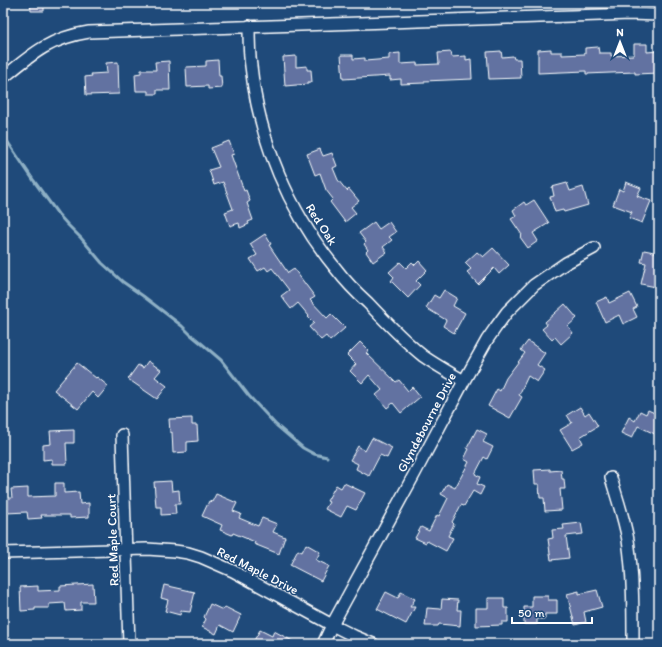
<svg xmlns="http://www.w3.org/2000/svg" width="662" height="647" font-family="Itim,sans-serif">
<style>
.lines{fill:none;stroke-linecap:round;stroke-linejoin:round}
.stream{stroke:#8eb0c5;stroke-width:3}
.building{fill:#6272a1;stroke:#fff}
.street-casing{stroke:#fff;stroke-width:14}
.street{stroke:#1f4a7a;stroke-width:11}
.labels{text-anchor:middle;stroke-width:3;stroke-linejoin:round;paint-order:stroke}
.street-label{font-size:13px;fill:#fff;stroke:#1f4a7a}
</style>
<rect width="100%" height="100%" fill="#1f4a7a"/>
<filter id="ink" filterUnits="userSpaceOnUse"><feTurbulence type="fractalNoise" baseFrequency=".025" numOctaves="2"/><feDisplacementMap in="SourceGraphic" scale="8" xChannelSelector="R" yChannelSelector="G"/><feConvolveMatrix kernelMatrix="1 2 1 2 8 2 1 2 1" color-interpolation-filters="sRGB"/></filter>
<g filter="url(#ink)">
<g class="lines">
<path class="stream" d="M3,135L34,181L58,214L67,224L81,238L102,263L123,282L143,296L182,326L190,334L201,343L221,360L249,396L264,412L276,425L303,448L314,454L327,457"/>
</g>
<path class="building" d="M30,3H44V11H31Z
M634,44H647V52L659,51V73L635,74V72L586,74V71L538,73V50L551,49V52H562V55L585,54V48L598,47L599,53H611V56L634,55Z
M501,51L502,57L513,56L514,59H520L521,78L489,79L487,52Z
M451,52L452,57L466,56V60L471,59L472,79L424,81V83L401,84V79L390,80V76L343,79L341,55H353V59L365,58V61L389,59V54L400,53V64L417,63V65L439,64L438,53Z
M296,56V67L307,66V70H311L312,82H308V84L285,86L283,57Z
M218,60L219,76H221L222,88L208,89V86L187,87L186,67L206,66V61Z
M169,61L170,90H157V94H148V91H136L135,74L141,73V70H156L155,62Z
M118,62L119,94L86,95L85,77L92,76L91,74L107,73L106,63Z
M229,141L234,154L231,155L244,191L246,190L250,201L247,203L253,220L248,222L249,224L240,228L239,223L230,226L225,212L233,209L223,182L214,185L209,170L219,167L211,148Z
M320,149L323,156L332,153L337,166L333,168L338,180L347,191L349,189L359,201L351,207L356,213L345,222L330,202L333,199L326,190L320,173L315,175L307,154Z
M626,182L641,188L637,196L651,201L642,223L629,218L632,212L613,205L619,189L623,191Z
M567,183L570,191L583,187L588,205L564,212L563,210L555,212L550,197L554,196L552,187Z
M534,200L549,223L533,233L538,241L528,248L520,237L522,235L511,219L516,216L513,210L524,202L526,205Z
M374,222L379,229L389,222L396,232L389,237L392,240L383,247L387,252L373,262L366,252L368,250L364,244L366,242L359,233Z
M265,234L271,244L269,245L288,273L294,269L315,297L310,300L327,318L331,314L345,328L330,341L326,336L321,340L309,327L314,323L308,317L309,316L298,303L291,309L281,296L289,290L272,268L268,271L265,267L258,271L250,259L257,255L250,244Z
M493,248L509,265L499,274L494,268L478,284L467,272L471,269L465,263L477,252L483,257Z
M644,250L659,253V280H658L656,287L641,284L646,263L641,262Z
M419,261L427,270L416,281L420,285L408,298L391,281L394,277L389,272L400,262L406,268L412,262L415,265Z
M444,290L457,298L453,306L465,313L454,333L443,326L446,320L426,308L434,295L439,298Z
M630,293L637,307L633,309L637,317L623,324L619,315L605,322L596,302L607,297L609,303Z
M565,304L577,318L568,326L573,333L561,344L555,337L552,340L542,329L547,325L545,322Z
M528,341L545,353L537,365L545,370L537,382L528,376L519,395L522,397L510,418L488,406L497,389L500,391L506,378L525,353L521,350Z
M360,342L369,351L366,353L396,382L399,380L408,391L412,387L420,397L401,413L393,403L387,408L376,395L382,390L369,375L362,383L350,371L356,364L347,355Z
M148,361L161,370L155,377L167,386L157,399L128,379L138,365L143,368Z
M77,363L96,378L97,377L108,386L98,398L92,392L78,409L54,390Z
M580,407L585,415L589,412L598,426L580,437L583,443L572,449L560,430L572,423L567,415Z
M648,410L659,415V436L638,426L632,438L621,433L629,417L635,421L640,411L646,414Z
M192,418V425H197L198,441L187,442V452L173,453L172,432L170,433L169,419Z
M477,429L487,434L483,442L493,447L487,459L484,457L475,474L480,477L477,484L484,487L480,495L473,491L464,506L461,505L452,522L454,524L448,536L453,538L446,551L427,541L426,543L415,538L421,527L429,531L437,515L439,516L448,498L441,494L447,484L455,488L469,462L464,459L469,449L467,448Z
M74,430V443H66L67,464H52V459L43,460V445L51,444L50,431Z
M372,438L392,448L387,458L380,455L369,476L356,469L358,464L350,460L358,446L365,451Z
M550,469V471L561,470L562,479H564L565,489H560L562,510L545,511L544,498H540L539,484H535L534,470Z
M171,481L172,491L179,490L180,504H175L176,514L161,515V507H156L154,482Z
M55,483H64V493L79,492L80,504L89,503V517L70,518V515H41L42,518L28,519L27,512L6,513L5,498H12L11,489L28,488V497L55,496Z
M344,483L365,493L356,510L347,506L341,517L325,509L329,502L327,501L336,485L341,488Z
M216,494L237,503L233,511L241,514L239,518L258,526L262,518L277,524L273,532L285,537L279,554L254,544L255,542L233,533L232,535L220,530L222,525L202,516L209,501L212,502Z
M581,523L583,534L566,536L569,558L551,560L548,539L553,538L552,530L564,529L563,525Z
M306,544L320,552L316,560L329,566L321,581L290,565L298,550L302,552Z
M93,584L94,602H81V610L66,611L65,603L49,604V608H35V610L21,611L20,587L38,586V591L60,590V586Z
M164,585L195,592L190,612L181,611L180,615L165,611L168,600L161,598Z
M597,590L602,607L584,612L586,622L575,625L567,594L579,591V594Z
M386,592L398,598L401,592L415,599L410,607H415L406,624L377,609Z
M532,596H548V600H557V614H545V619H537V624H524V607H532Z
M488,598H504V608H508V622H502V625L476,626V608H488Z
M442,599L458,600L457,610H461L460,626L439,624L438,626H425L427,608L441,609Z
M210,604L223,610L225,607L241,615L233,632L220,625L216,634L202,627L206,619L204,617Z
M260,630L272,636L274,631L298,644H252Z"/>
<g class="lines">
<defs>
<path id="street" d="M249,26C249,40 249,53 251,66C259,141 289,212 337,270C346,282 357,293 368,303C385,321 403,340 423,356C436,365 450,373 464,381
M3,78C32,54 50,38 89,32L631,14L659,15
M122,435L129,644
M611,478C617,498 624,518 628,540C633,574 633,609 633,644
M3,553L147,549L175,551L188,553L201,557L233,571L332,625L354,636L373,644
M323,644L332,625L415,473L464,381L487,340L496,327L507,312L534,285L566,263L594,248"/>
</defs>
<use href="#street" class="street-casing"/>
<use href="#street" class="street"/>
</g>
</g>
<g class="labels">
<g class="street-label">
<text transform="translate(322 224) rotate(57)" y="5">Red Oak</text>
<text transform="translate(426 422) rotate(-62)" y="5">Glyndebourne Drive</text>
<text transform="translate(112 540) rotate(-92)" y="5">Red Maple Court</text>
<text transform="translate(258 570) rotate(27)" y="5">Red Maple Drive</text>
</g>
</g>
<rect width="662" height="647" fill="none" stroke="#1f4a7a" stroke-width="16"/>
<rect x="8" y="8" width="646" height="631" fill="none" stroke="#fff" stroke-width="1.5" filter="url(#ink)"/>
<g transform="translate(620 42)" stroke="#1f4a7a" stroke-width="3" paint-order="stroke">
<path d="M0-3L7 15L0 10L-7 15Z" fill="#ffffff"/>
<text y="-6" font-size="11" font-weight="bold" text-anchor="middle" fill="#ffffff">N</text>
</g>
<path d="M512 617v6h80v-6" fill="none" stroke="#ffffff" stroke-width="2"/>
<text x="518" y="617" font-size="12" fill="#ffffff" stroke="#1f4a7a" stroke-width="3" paint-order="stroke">50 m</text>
</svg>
